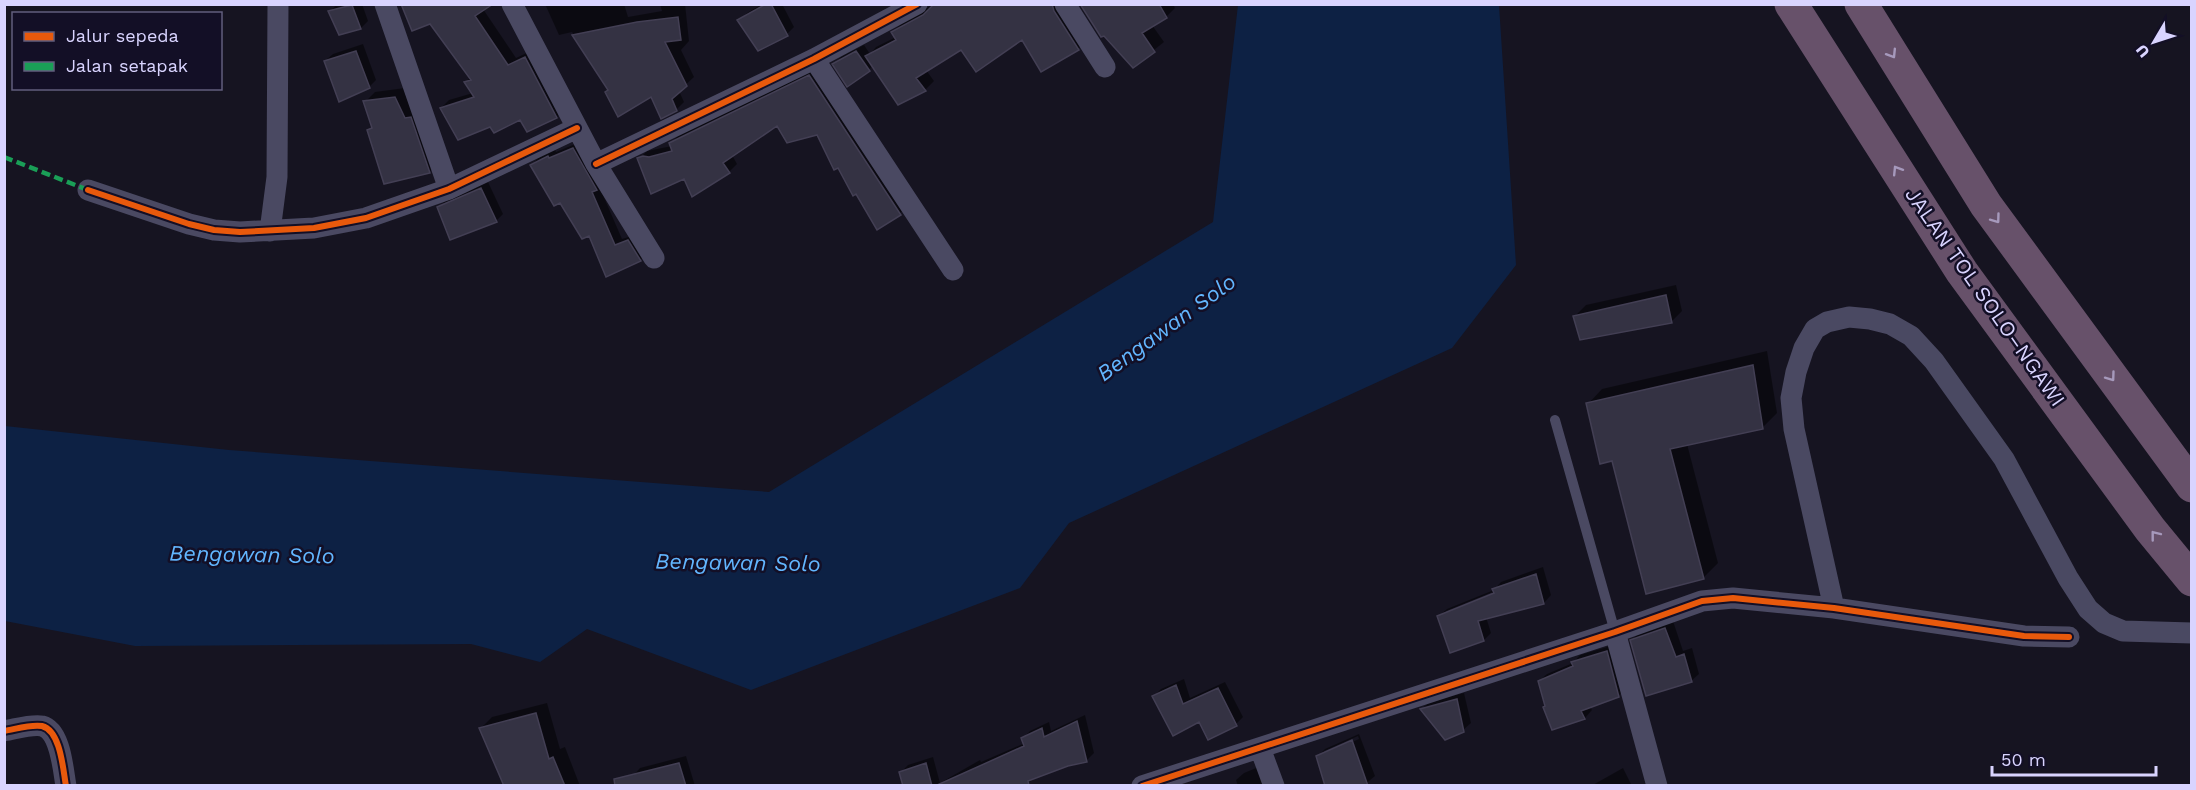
<svg xmlns="http://www.w3.org/2000/svg" width="2196" height="790" font-family="'Work Sans',sans-serif">
<style>
.water{fill:#0d2144}
.shadow{fill:#0007;fill-rule:evenodd}
.building{fill:#343243;stroke:#433f54;stroke-width:1.5}
.lines{fill:none;stroke-linecap:round;stroke-linejoin:round}
.service{stroke:#4a4962;stroke-width:10}
.minor{stroke:#4a4962;stroke-width:21}
.motorway{stroke:#67516a;stroke-width:33}
.quiet{stroke:#1a9f57;stroke-width:4.5;stroke-dasharray:9 4.5;stroke-linecap:butt}
.cycleway-casing{stroke:#130f26;stroke-width:10}
.cycleway{stroke:#e8590c;stroke-width:6}
.oneway{stroke:#a699bc}
.labels{text-anchor:middle;stroke-width:5;stroke-linejoin:round;paint-order:stroke}
.street-label{font-size:21px;fill:#d9d4ff;stroke:#130f26}
.water-label{font-size:22px;font-style:italic;fill:#62b6ff;stroke:#130f26}
</style>
<rect width="100%" height="100%" fill="#161421"/>
<path class="water" d="M1238,5H1499L1516,265L1452,348L1069,523L1020,588L751,690L587,629L540,662L471,644L135,646L5,621V426L229,450L769,492L1213,222Z"/>
<path class="shadow" d="M337,4H362L368,21L361,28L340,33L330,12Z
M545,4H624L628,17L662,11L660,4H685L689,41L681,50L694,77L679,91L684,102L676,110L651,95L610,89L572,32L559,35Z
M762,4H782L794,27L787,34L759,49L739,21L747,13Z
M934,4H1066L1087,40L1078,49L1022,38L962,48L926,70L934,81L925,90L873,65L869,70L834,64L841,57L864,45L870,54L876,47L896,37L893,32L902,23Z
M1082,4H1173L1175,8L1166,17L1152,25L1164,42L1134,66Z
M483,9L516,58L533,50L564,109L557,117L528,130L521,118L491,125L441,108L449,100L473,93L466,82L471,77L430,22Z
M363,44L376,80L369,87L325,61L333,54Z
M818,68L908,206L900,213L877,228L857,192L817,133L778,124L732,155L737,164L729,172L685,177L639,159L647,151L672,146L670,144L678,136Z
M405,88L440,161L429,172L369,130L373,126L365,102L375,92Z
M580,142L622,239L635,235L647,253L640,260L590,234L532,165L538,158L555,150L556,152Z
M488,182L503,214L496,221L439,207L446,200Z
M1676,285L1682,311L1671,322L1575,316L1586,305Z
M1767,351L1777,413L1762,428L1687,444L1718,563L1703,578L1613,460L1588,404L1602,389Z
M1543,567L1551,595L1544,603L1486,617L1491,633L1484,640L1439,616L1447,609L1494,590L1501,582ZM1500,589L1501,592L1446,614V611Z
M1673,621L1683,651L1692,648L1699,674L1691,681L1632,640L1639,633Z
M1614,645L1626,688L1619,695L1589,706L1592,710L1585,718L1553,728L1539,681L1547,674L1573,663L1580,655Z
M1184,679L1190,698L1225,682L1243,717L1236,724L1200,720L1154,696L1161,689Z
M1464,693L1471,723L1463,730L1422,709L1429,702Z
M547,703L560,749L565,747L580,786H504L481,728L492,717Z
M1085,715L1094,753L1086,761L1036,776L1025,786H904L901,772L908,765L933,757L940,783L980,760L981,762L1025,743L1023,738L1030,731L1049,722L1051,731Z
M1359,734L1375,776L1363,786L1318,756L1325,749ZM1358,736L1359,739L1324,754V751Z
M686,756L695,786H635L633,776L640,768Z
M1261,766L1267,786H1238L1236,780L1244,773Z
M1623,768L1632,786H1591Z"/>
<path class="building" d="M401,4H493L475,16L508,65L525,57L557,118L527,132L520,120L494,133L490,127L458,140L440,108L474,97L464,82L471,80L430,24L412,31Z
M766,4H771L788,36L758,51L737,20Z
M934,4H1052L1054,11L1079,50L1041,72L1022,40L976,72L961,50L916,78L926,91L898,105L865,56L896,40L891,32L923,15Z
M1080,4H1159L1167,18L1142,33L1155,52L1133,68L1104,36L1101,37Z
M352,5L361,29L339,35L328,11Z
M678,17L681,40L665,42L687,86L672,99L677,111L661,119L651,97L618,117L605,92L608,90L572,35L637,22Z
M356,51L370,88L339,102L324,61Z
M856,51L870,71L847,87L832,64Z
M809,75L901,215L877,230L856,194L853,196L838,168L834,170L817,135L787,143L777,126L723,163L730,173L692,197L684,179L651,194L637,158L643,156L649,157L672,151L669,143Z
M395,97L405,118L411,117L430,173L384,184L367,130L372,128L363,101Z
M573,148L597,190L592,192L615,245L628,240L641,261L606,277L589,236L582,239L560,203L554,206L530,165L548,156L549,158Z
M481,188L497,222L450,240L437,207Z
M1666,295L1672,323L1580,340L1573,316Z
M1753,365L1763,429L1670,449L1704,579L1646,594L1612,461L1600,464L1586,403Z
M1536,574L1544,604L1478,621L1484,641L1450,653L1437,616L1494,593L1492,589Z
M1665,628L1676,657L1684,654L1692,682L1646,696L1630,640Z
M1607,651L1619,697L1581,711L1585,719L1552,730L1543,707L1545,706L1538,681L1573,666L1571,662Z
M1176,685L1183,704L1218,688L1237,726L1208,740L1199,722L1173,736L1152,696Z
M1457,699L1464,732L1445,740L1420,709Z
M536,713L549,759L553,757L565,786H504L479,728Z
M1077,721L1087,762L1068,766L1028,781L1029,786H935L1024,746L1021,738L1042,728L1044,737Z
M1352,740L1368,786H1325L1316,756Z
M679,763L686,786H615L614,779Z
M926,763L932,786H903L899,772Z"/>
<g class="lines">
<path class="service" d="M1555,420L1615,632"/>
<path class="minor" d="M385,4L449,189
M512,4L596,164L654,258
M1065,4L1105,67
M814,59L953,270
M596,164L814,59L917,4
M88,190L189,224L214,230L240,232L314,228L366,218L449,189L577,128
M270,231L277,177L278,4
M1834,608L1794,429L1791,398L1796,372L1804,348L1815,329L1827,322L1849,317L1870,319L1890,324L1911,336L1934,361L2004,459L2068,578L2088,609L2104,623L2123,631L2192,633
M1615,632L1657,786
M4,731C16,729 31,724 42,726C61,731 63,770 66,786
M1260,748L1274,786
M1142,786L1615,632L1702,601L1733,598L1834,608L2024,636L2069,637"/>
<path class="motorway" d="M1791,4L1962,272L2150,529L2192,580
M1861,4L1986,205L2192,486"/>
<path class="quiet" d="M4,157L88,190"/>
<defs>
<path id="cycleway" d="M596,164L814,59L917,4
M88,190L189,224L214,230L240,232L314,228L366,218L449,189L577,128
M4,731C16,729 31,724 42,726C61,731 63,770 66,786
M1142,786L1615,632L1702,601L1733,598L1834,608L2024,636L2069,637"/>
</defs>
<use href="#cycleway" class="cycleway-casing"/>
<use href="#cycleway" class="cycleway"/>
</g>
<defs><path id="oneway-chevron" d="M-2-3.5L2.5 0L-2 3.5" fill="none" stroke-width="1.6" stroke-linecap="round" stroke-linejoin="round" transform="scale(1.5)"/></defs>
<g class="oneway">
<use href="#oneway-chevron" transform="translate(1892 54) rotate(58)"/>
<use href="#oneway-chevron" transform="translate(1897 170) rotate(-122)"/>
<use href="#oneway-chevron" transform="translate(1996 219) rotate(54)"/>
<use href="#oneway-chevron" transform="translate(2111 377) rotate(54)"/>
<use href="#oneway-chevron" transform="translate(2155 535) rotate(-128)"/>
</g>
<g class="labels">
<g class="street-label">
<text transform="translate(1985 297) rotate(55)" y="7">JALAN TOL SOLO–NGAWI</text>
</g>
<g class="water-label">
<text transform="translate(1166 327) rotate(-36)" y="8">Bengawan Solo</text>
<text transform="translate(252 554) rotate(1)" y="8">Bengawan Solo</text>
<text transform="translate(738 562) rotate(1)" y="8">Bengawan Solo</text>
</g>
</g>
<rect width="2196" height="790" fill="none" stroke="#d9d4ff" stroke-width="12"/>
<rect x="12" y="12" width="210" height="78" fill="#130f26" stroke="#625e7d" stroke-width="1.5"/>
<rect x="24" y="32" width="30" height="9" fill="#e8590c" stroke="#625e7d" stroke-width="1.5"/>
<text x="66" y="42" font-size="18" fill="#d9d4ff">Jalur sepeda</text>
<rect x="24" y="62" width="30" height="9" fill="#1a9f57" stroke="#625e7d" stroke-width="1.5"/>
<text x="66" y="72" font-size="18" fill="#d9d4ff">Jalan setapak</text>
<g transform="translate(2154 42) rotate(231)" stroke="#130f26" stroke-width="4.5" paint-order="stroke">
<path d="M0-4.5L10 22L0 15L-10 22Z" fill="#d9d4ff"/>
<text y="-9" font-size="16" font-weight="bold" text-anchor="middle" fill="#d9d4ff">U</text>
</g>
<path d="M1992 766v9h164v-9" fill="none" stroke="#d9d4ff" stroke-width="3"/>
<text x="2001" y="766" font-size="18" fill="#d9d4ff" stroke="#130f26" stroke-width="4.5" paint-order="stroke">50 m</text>
</svg>
